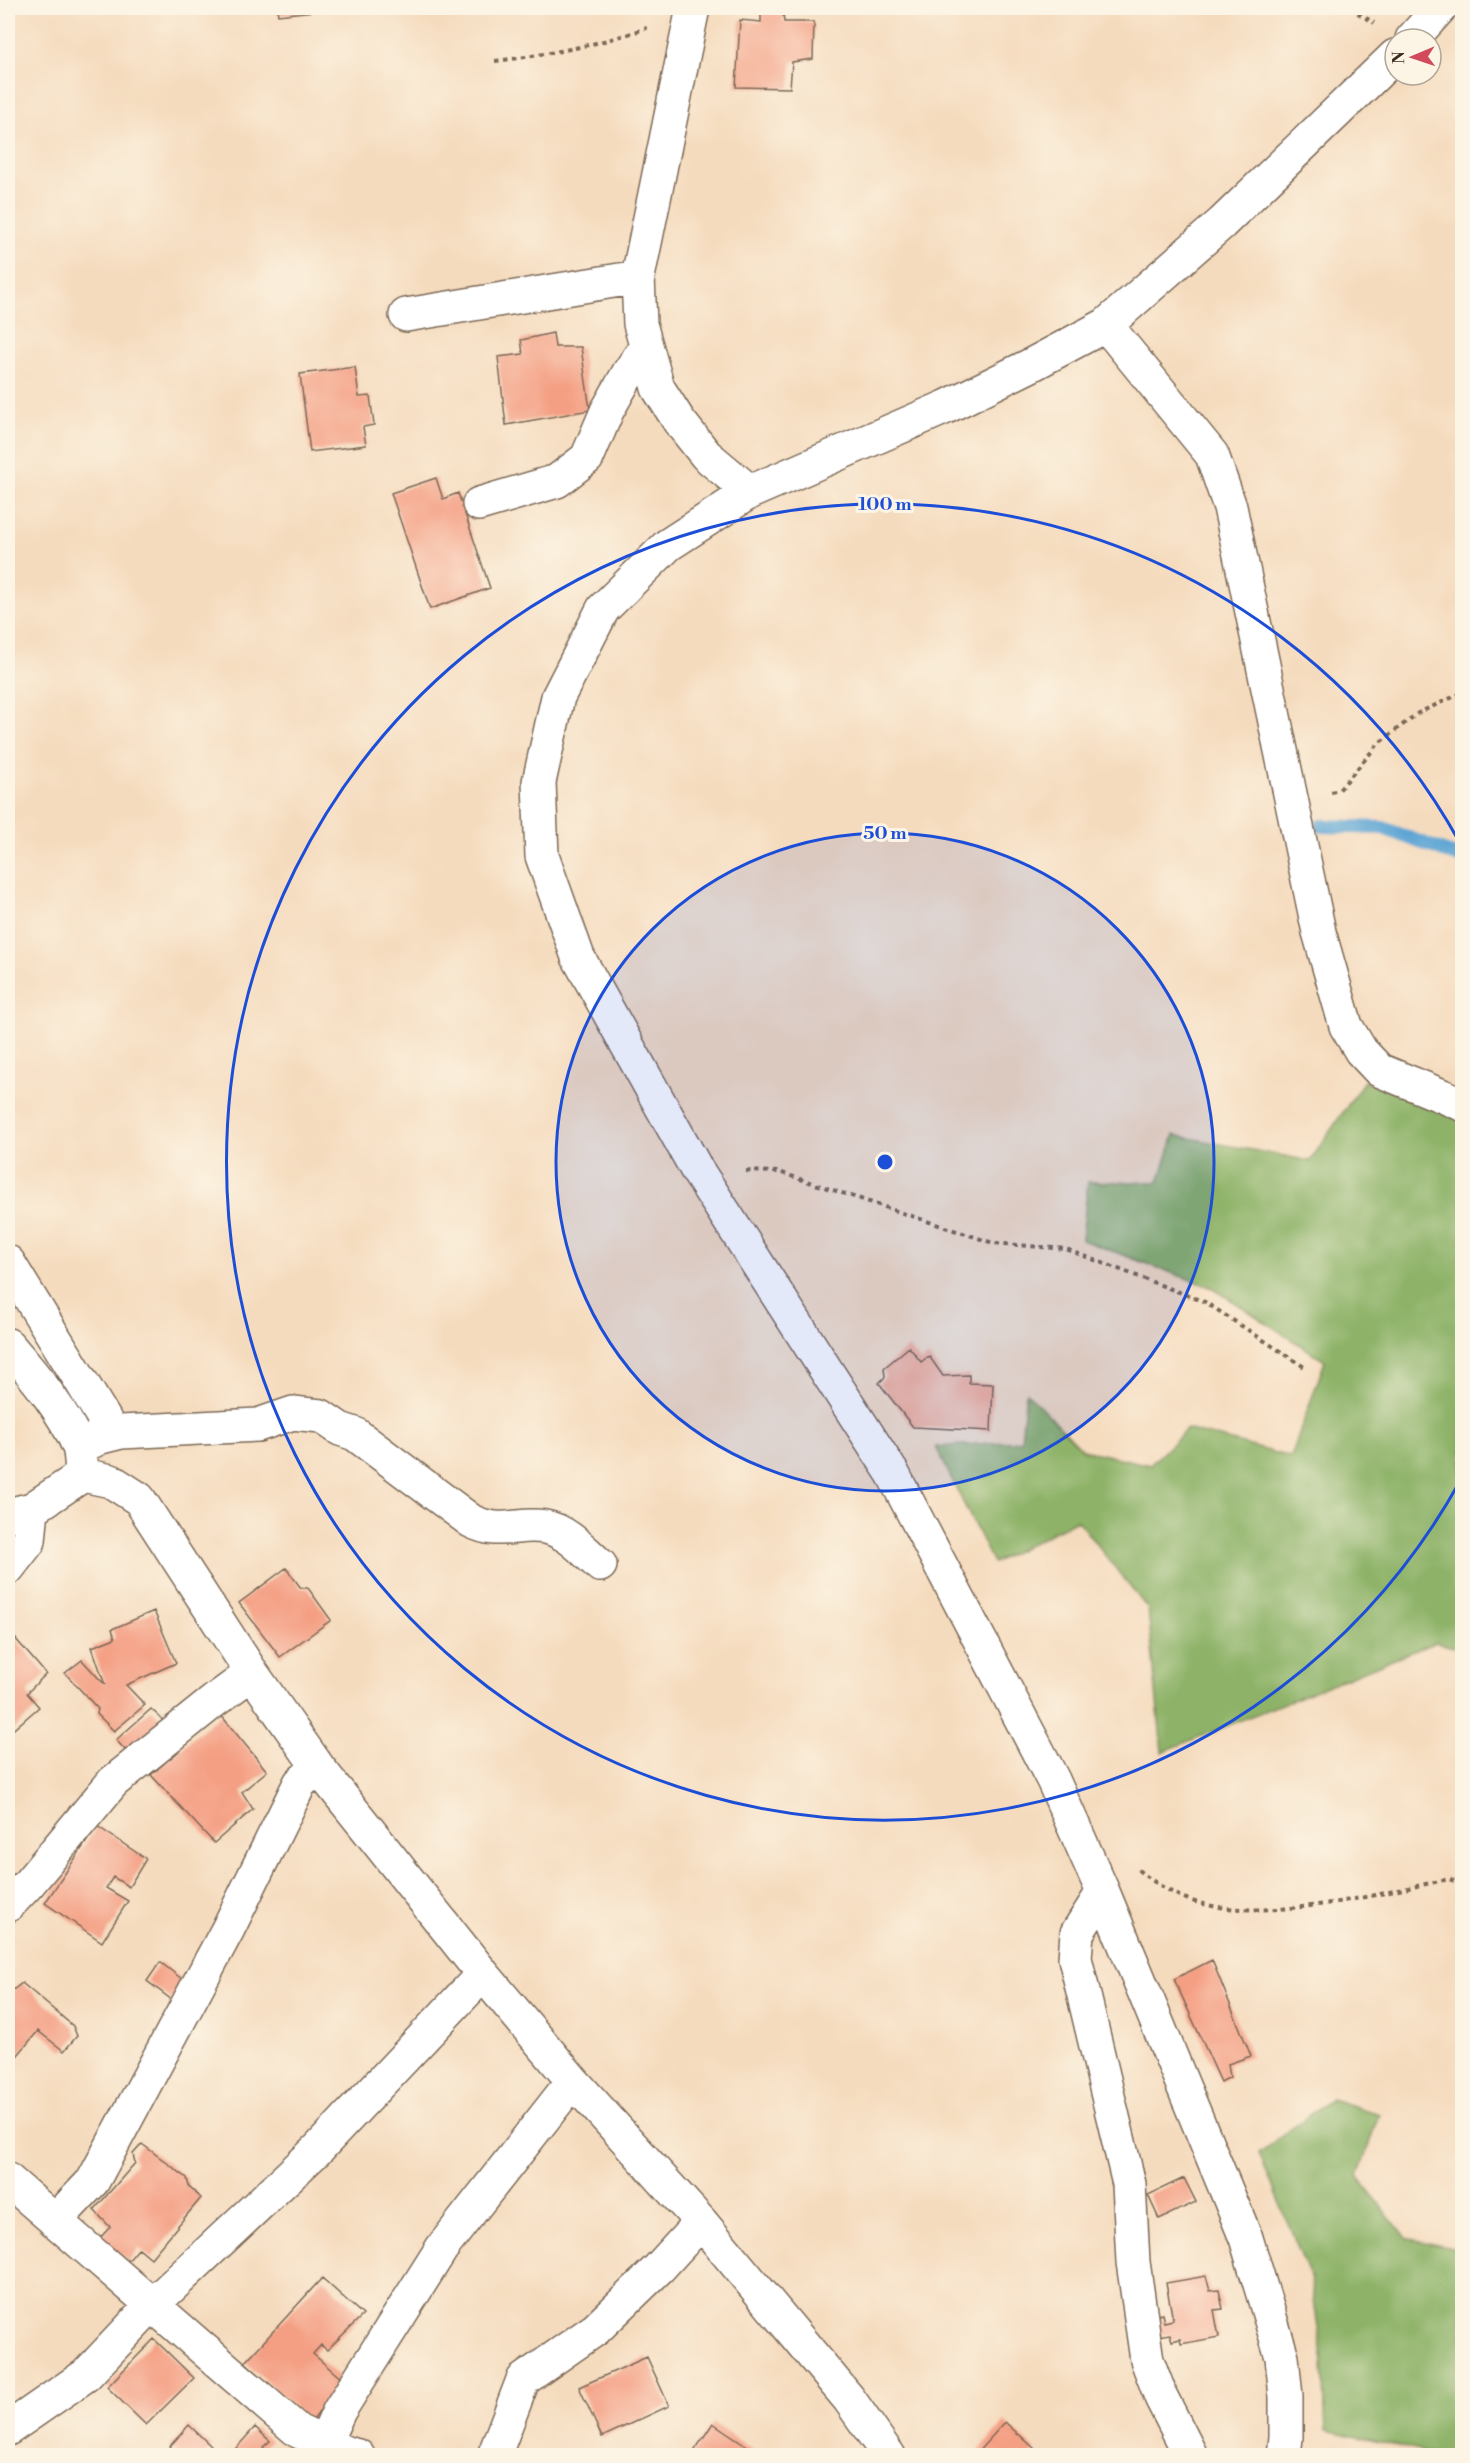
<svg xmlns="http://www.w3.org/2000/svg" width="1470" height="2463" font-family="'Libre Bodoni',serif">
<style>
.forest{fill:#8db267;stroke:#646e42;stroke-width:1.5}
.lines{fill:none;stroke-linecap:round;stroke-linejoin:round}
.stream{stroke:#5da5d4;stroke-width:14}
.building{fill:#f49f83}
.minor-casing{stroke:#7c6856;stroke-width:36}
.path{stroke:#7c6856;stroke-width:4;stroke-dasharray:4.5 4.5;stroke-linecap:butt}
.minor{stroke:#fff;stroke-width:33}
.ring{fill:none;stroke:#1d4ed8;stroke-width:3}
.centre{fill:#1d4ed8;stroke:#fcf5e5;stroke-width:3}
.ring-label{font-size:18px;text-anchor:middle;font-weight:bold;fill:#1d4ed8;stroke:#fcf5e5;stroke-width:6;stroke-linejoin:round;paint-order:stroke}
</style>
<rect width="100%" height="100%" fill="#fcf5e5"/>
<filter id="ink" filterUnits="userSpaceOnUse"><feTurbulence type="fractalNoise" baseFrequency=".0167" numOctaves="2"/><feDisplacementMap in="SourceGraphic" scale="12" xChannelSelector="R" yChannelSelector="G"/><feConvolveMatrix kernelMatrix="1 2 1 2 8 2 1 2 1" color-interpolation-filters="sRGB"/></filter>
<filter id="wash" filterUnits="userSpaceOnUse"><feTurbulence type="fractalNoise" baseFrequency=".008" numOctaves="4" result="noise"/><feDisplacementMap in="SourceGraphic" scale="24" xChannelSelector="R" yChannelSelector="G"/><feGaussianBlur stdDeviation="1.35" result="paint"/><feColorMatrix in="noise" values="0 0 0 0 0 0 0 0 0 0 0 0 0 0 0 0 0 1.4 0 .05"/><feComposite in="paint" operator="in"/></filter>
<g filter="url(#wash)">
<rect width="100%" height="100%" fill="#f5dbbe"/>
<path class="forest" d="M1364,1081L1462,1118V1650L1436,1642L1162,1752L1148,1609L1077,1520L993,1563L936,1447L1021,1441L1026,1392L1083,1450L1150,1465L1187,1429L1291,1457L1325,1361L1213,1288L1082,1240L1088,1182H1159L1174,1135L1310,1161Z
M1331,2099L1379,2114L1358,2176L1406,2238L1462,2250V2455H1437L1326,2430L1323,2362L1311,2279L1259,2153Z"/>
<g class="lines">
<path class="stream" d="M1321,826L1383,828L1462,858"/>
</g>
<g id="blocks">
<path class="building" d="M277,8H332V9L278,15Z
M761,11L783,12L784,22H814L813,59L792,62L790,88L736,87L740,20L761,22Z
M553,333L555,347H581L590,410L506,425L498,357L523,354L521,340Z
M355,367L359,397L370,396L374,425L363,427L366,445L310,452L300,374Z
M436,478L443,499L458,493L490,588L430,609L391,493Z
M909,1347L921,1362L929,1356L943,1376L969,1375V1383L993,1384L991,1431L913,1427L879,1383L885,1377L884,1368Z
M286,1568L301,1588H308L331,1620L280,1657L239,1603Z
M154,1611L176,1663L126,1685L145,1705L114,1731L97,1714L98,1709L65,1673L82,1660L105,1685L92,1647L115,1638L112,1629Z
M8,1630L46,1674L27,1693L39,1707L8,1734Z
M151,1709L166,1723L129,1754L116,1740Z
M220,1714L267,1771L242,1792L253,1809L214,1843L151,1775Z
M97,1826L146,1859L129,1887L113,1877L106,1888L128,1901L102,1942L45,1903Z
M1212,1960L1251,2056L1228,2064L1230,2077L1221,2082L1174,1979Z
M160,1962L187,1983L172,2000L147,1981Z
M22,1983L73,2026L77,2036L64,2051L38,2031L8,2067V1985L13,1990Z
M142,2144L187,2178L189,2187L201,2198L151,2258L139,2248L128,2261L100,2238L110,2227L94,2210L135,2163L133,2154Z
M1184,2178L1196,2202L1159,2219L1148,2195Z
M1206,2276L1210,2291L1219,2290L1223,2309L1214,2310L1219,2337L1181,2344L1180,2339L1172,2341L1170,2334L1157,2336L1154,2316L1162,2314L1164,2322L1173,2320L1166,2283Z
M322,2278L363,2315L327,2350L321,2345L313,2354L343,2380L311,2423L245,2362Z
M154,2339L194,2378L146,2425L107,2387Z
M647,2357L669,2406L602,2437L579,2387Z
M1005,2422L1035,2449L1029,2456H974Z
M713,2423L762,2456H691Z
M189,2425L212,2447L204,2456H179L170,2446Z
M255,2427L270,2441L263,2447L273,2456H229Z"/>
</g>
</g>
<g filter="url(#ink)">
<use href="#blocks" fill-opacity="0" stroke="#7c6856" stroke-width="1.5"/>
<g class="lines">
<defs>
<path id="minor" d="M693,8L638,277L640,324L658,388L679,421L706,455L750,492
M1412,39L1440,8
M406,315L638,277
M1106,325L1212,455L1230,507L1319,932L1346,1026L1361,1051L1379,1070L1462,1104
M479,504L557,481L587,458L607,411L629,372L646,347
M8,1262L105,1420L101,1437L79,1448
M8,1345C34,1375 63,1410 79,1447C81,1454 81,1463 82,1470
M101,1437L121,1432L258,1425L293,1413L321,1416L340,1429L355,1434L471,1521C500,1536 518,1522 545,1527C567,1531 584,1551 600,1565
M8,1515L32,1509L83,1475L111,1481L139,1499L252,1673L318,1767L483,1974L573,2081L701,2222L849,2399L889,2456
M8,1568L29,1541L32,1509
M1103,1892L1077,1933L1075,1958L1129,2184L1133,2262L1147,2360L1161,2397L1191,2456
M8,1905L29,1883L113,1782L214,1701L252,1673
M8,2180L298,2431L346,2453L358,2456
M55,2221L93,2181L228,1929L300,1783L318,1767
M8,2429L86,2375L152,2305L318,2149L483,1974
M324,2444L339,2411L442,2248L573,2081
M494,2456L523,2380L596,2329L659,2268L701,2222
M1284,2456L1286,2437V2397L1282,2357L1246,2238L1103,1892L1053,1780L893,1474L697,1170L578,957L542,856L539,782L558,697L603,609L668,545L750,492L946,407L1031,365L1106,325L1222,223L1395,56"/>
</defs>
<use href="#minor" class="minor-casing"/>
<path class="path" d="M1350,8L1374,23
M495,61C547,55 597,45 647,28
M1331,792L1339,790L1379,743L1418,713L1462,693
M746,1171L779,1172L993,1243L1066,1249L1205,1302L1306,1368
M1138,1870C1155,1883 1178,1898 1199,1903C1274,1922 1374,1895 1449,1879L1462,1884"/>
<use href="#minor" class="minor"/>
</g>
</g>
<circle cx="885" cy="1162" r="329" fill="#1d4ed8" fill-opacity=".12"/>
<g class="ring">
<circle cx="885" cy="1162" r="329"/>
<path d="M1460 1481A658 658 0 1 1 1460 843"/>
</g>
<circle cx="885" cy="1162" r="9" class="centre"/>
<g class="ring-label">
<text x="885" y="510">100 m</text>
<text x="885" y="839">50 m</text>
</g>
<rect width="1470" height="2463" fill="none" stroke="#fcf5e5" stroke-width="30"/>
<g transform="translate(1413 57) rotate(268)"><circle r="28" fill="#fcf5e5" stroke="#afa495" stroke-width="1.5"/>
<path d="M0-4.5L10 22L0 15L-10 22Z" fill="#d1495b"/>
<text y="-9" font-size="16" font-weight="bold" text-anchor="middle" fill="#3b2a1e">N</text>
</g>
</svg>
